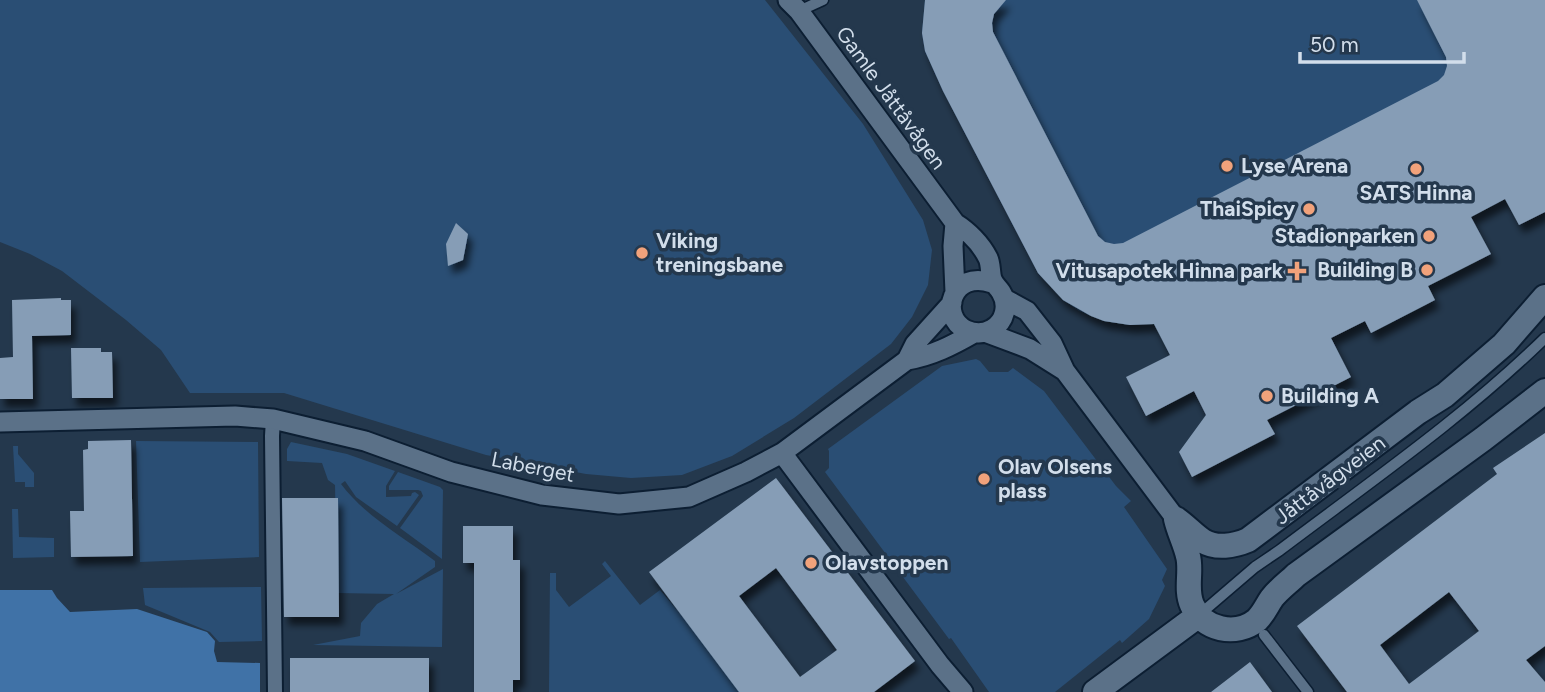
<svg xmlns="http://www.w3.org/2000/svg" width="1545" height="692" font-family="Figtree,sans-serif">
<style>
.green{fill:#2a4e74}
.water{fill:#4072a7}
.building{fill:#869db6;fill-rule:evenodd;filter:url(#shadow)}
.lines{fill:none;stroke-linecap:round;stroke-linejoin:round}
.service-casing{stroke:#0c1e32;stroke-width:13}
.pedestrian-casing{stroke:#0c1e32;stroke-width:18}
.minor-casing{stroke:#0c1e32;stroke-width:23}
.tertiary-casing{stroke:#0c1e32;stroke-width:28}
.service{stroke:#5b7188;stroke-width:10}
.pedestrian{stroke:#5b7188;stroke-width:14}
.minor{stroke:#5b7188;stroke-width:19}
.tertiary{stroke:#5b7188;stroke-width:24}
.poi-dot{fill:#f1a27b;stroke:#24384d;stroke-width:2.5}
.labels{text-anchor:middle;stroke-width:7;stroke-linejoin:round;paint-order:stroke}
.street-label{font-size:21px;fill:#d2deeb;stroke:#24384d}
.poi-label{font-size:21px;font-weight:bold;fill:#d2deeb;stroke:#24384d;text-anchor:start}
</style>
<defs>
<filter id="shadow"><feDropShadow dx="4.5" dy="8" stdDeviation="3.5" flood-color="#0009"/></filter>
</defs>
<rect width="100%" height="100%" fill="#24384d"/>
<path class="green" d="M0,0H765L863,124L923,220L932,250L928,285L912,317L891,344L794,418L732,456L682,475L631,478L586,474L486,455L284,393H190L161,350L126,320L62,271L30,254L0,242Z
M925,0H1496L1507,21L1170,322L1130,325L1104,321L1079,311L1063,300L1038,273L943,91L925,51L922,33Z
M976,359L980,361L989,372H1008L1013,368L1044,391L1116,486L1131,501L1124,507L1167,569L1162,580L1165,586L1149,619L1122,643L1120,640L1055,692H989L951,638L949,639L825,472L829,468V451L828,449L942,366Z
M136,441L258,442L259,557L140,562Z
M291,442L347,454L395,471L386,486V497L411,496L412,493L415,492L419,495L397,526L356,497L345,481L341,484C365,516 403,537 435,561V567L396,594L443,569L442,647L313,645L360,636L361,623L377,604L394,594L337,593L335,485L328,480L322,463L287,461V449Z
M13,446H18V454L34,473V487H25V482H15Z
M398,472L440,487L443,490L442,559L400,528L423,496L421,491L418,490H389V486Z
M12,509H18L19,537L54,538V557L13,558Z
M605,561L640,605L660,590L747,692H549L550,573H556V590L569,607L611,576L602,564Z
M261,587L262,641L219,642L210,632L145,605L143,588Z"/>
<path class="water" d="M0,590H52L57,598L70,612L137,609L207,632L215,641L214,651L217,662L260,663V692H0Z"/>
<path class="building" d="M925,0H1006L994,14L992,23L993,32L1098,236L1105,242L1114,244L1123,243L1438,81L1444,75L1447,66L1446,57L1417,0H1545V212L1519,225L1505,199L1471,217L1491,254L1428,286L1435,300L1371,333L1365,321L1331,338L1351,377L1267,420L1275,434L1192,477L1179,452L1206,415L1194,391L1146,416L1126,377L1170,355L1154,324L1130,325L1104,321L1091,316L1063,300L1038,273L943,91L925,51L922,33Z
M456,223L468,234L463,260L448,266L446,244Z
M61,298V300H71V335L32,336L33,399H0V358L13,357L12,300Z
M71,348H101V352H112L113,398H72Z
M1545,433V646L1526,660L1545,682V692H1347L1297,626L1497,474L1493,468ZM1449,592L1479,631L1409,684L1380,645Z
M131,440L133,556L71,557L70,511H84L83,450L88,449V441Z
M776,478L915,661L874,692H739L649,572ZM776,568L837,650L800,677L739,596Z
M282,498H338L339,617H284Z
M463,526H513V560H520V680H513V692H474V563H463Z
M290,658H429V692H290Z
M1250,662L1272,692H1211Z"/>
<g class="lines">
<defs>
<path id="service" d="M799,11L823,0
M1199,615L1255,567L1280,550C1370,482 1464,417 1545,338
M1264,635L1308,692"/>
<path id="pedestrian" d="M273,419L272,436L275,692"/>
<path id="minor" d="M788,0L799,11L955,223C968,231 981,244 988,258C991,264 990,273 992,279C994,285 998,287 1001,292C1009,305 1005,322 992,329C984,334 975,334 966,330C938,316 952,269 992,283
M955,223L953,246L955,292
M1005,299L1027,311L1052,343L1065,371L1176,519
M985,332L1030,349L1065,371
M907,360C932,356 953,345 974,333
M0,422L235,416L273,419L365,441L451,472L542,495L619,504L689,497L746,472L782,453L907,360L915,344L952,303
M782,453L940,665L963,692"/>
<path id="tertiary" d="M1176,519C1179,532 1185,543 1188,556C1192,571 1185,589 1192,605C1203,630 1236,637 1257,620C1264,613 1267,605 1272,598C1279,589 1289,582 1296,575L1483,439L1545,391
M1176,519C1186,526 1194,535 1203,541C1216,549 1234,546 1248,540L1418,412L1445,395L1504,344L1545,297
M1095,692L1199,615"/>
</defs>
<use href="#service" class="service-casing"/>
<use href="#pedestrian" class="pedestrian-casing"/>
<use href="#minor" class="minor-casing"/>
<use href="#tertiary" class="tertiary-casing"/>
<use href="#service" class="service"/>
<use href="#pedestrian" class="pedestrian"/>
<use href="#minor" class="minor"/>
<use href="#tertiary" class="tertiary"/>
</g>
<g class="poi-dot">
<circle cx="1227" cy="166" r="7"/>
<circle cx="1416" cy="169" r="7"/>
<circle cx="1309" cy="209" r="7"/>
<circle cx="1429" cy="236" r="7"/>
<circle cx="642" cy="253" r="7"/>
<circle cx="1427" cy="270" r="7"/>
<path d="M1293.5 260.5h7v7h7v7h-7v7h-7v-7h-7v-7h7z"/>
<circle cx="1267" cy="396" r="7"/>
<circle cx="984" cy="479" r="7"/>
<circle cx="811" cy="563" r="7"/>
</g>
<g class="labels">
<g class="street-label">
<text transform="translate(891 98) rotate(54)" y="7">Gamle Jåttåvågen</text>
<text transform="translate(533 467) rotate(11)" y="7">Laberget</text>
<text transform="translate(1330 480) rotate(-37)" y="7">Jåttåvågveien</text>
</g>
<g class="poi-label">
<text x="1241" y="173">Lyse Arena</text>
<text x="1416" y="200" text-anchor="middle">SATS Hinna</text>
<text x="1295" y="216" text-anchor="end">ThaiSpicy</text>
<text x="1415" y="243" text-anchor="end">Stadionparken</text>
<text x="656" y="248">Viking<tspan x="656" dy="24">treningsbane</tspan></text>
<text x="1413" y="277" text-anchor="end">Building B</text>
<text x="1283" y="278" text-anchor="end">Vitusapotek Hinna park</text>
<text x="1281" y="403">Building A</text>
<text x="998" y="474">Olav Olsens<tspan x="998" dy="24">plass</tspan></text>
<text x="825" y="570">Olavstoppen</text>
</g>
</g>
<path d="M1300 52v10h164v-10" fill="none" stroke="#d2deeb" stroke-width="3.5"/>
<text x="1310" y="52" font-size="21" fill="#d2deeb" stroke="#24384d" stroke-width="5" paint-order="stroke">50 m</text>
</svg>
